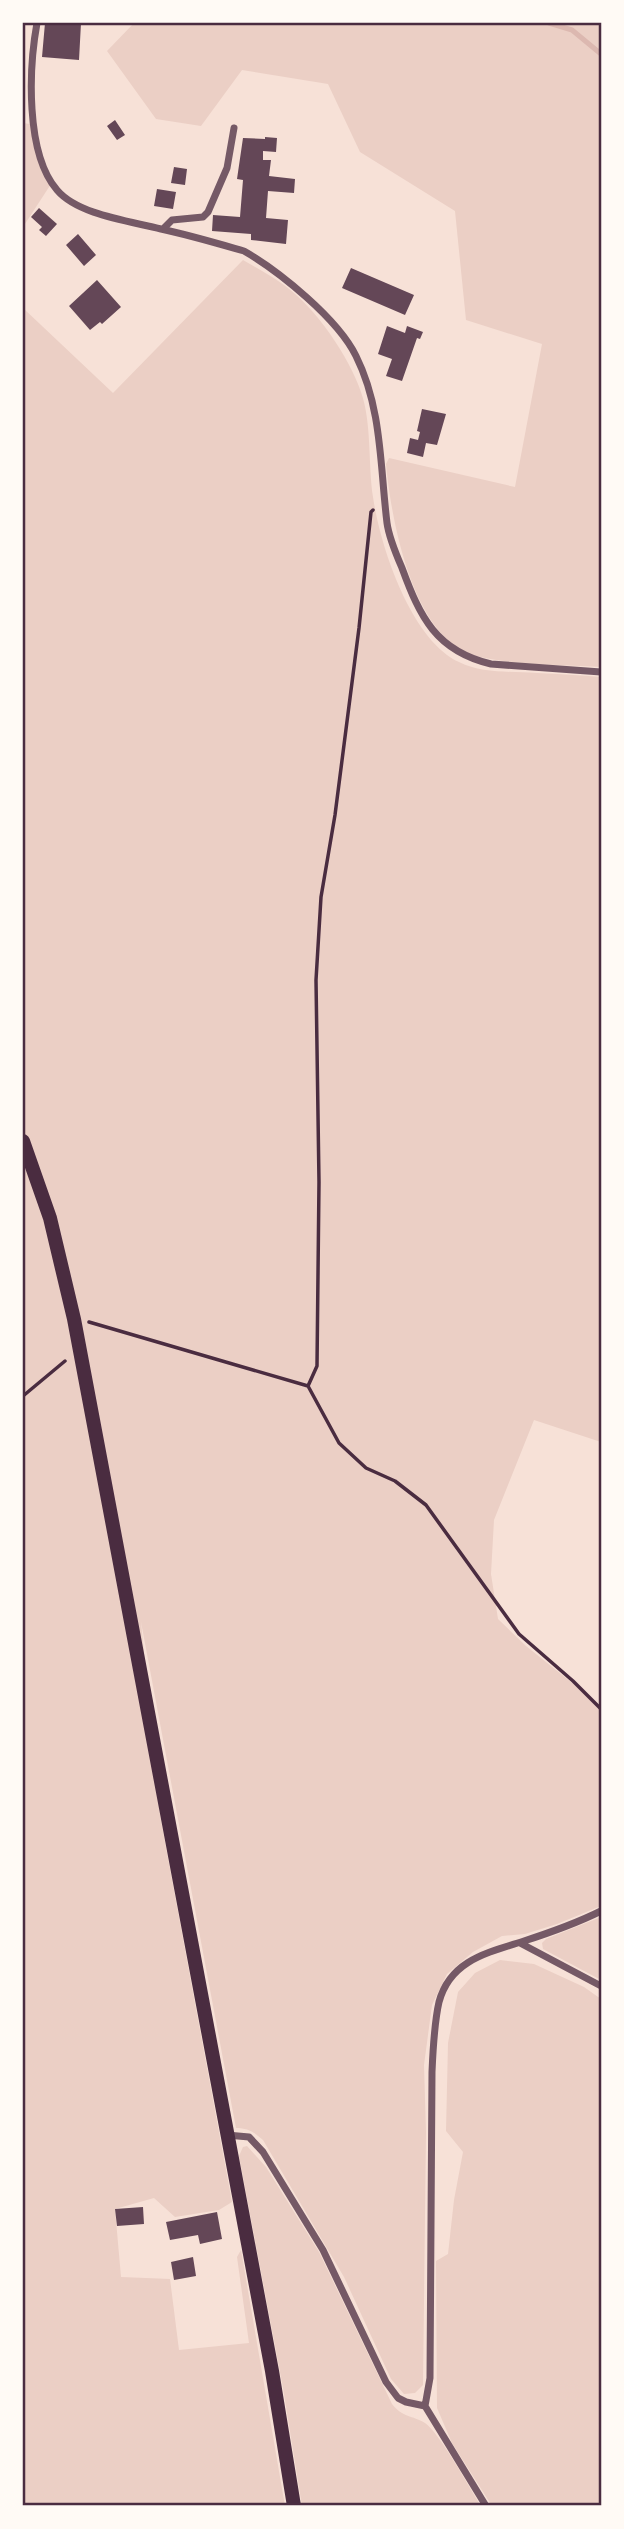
<svg xmlns="http://www.w3.org/2000/svg" width="624" height="2529" font-family="'Playfair Display',serif">
<style>
.green{fill:#ebcfc5}
.lines{fill:none;stroke-linecap:round;stroke-linejoin:round}
.stream{stroke:#dcb8b0;stroke-width:5}
.building{fill:#644757}
.path{stroke:#4a2c40;stroke-width:3.5}
.minor{stroke:#755966;stroke-width:7}
.secondary{stroke:#4a2c40;stroke-width:14}
.neatline{fill:none;stroke:#4a2c40;stroke-width:2.5}
</style>
<rect width="100%" height="100%" fill="#f7e1d7"/>
<path class="green" d="M134,23H601V667C564,665 508,665 473,655C412,636 391,518 386,464L389,458L515,487L542,344L466,320L455,211L360,152L328,84L242,70L201,126L156,119L107,51Z
M23,123L30,124L41,165L51,184L23,227Z
M243,260C257,268 271,276 284,285C315,307 349,356 361,392C372,423 368,465 373,497C380,546 411,640 459,662C483,674 512,671 537,673C559,674 580,675 601,677V1442L534,1420L494,1520L491,1574L498,1619L526,1646L601,1706V1906L557,1924L525,1934L502,1936L473,1952L447,1974L432,2005L424,2065L426,2132L423,2385L415,2393L404,2394L391,2379L344,2277L263,2140C254,2132 248,2128 236,2128L141,1622L160,1815L232,2202L219,2210L175,2217L154,2198L115,2209L121,2277L170,2279L179,2350L249,2343L237,2257L241,2250L285,2506H23V308L113,393Z
M601,1917V1980L543,1949L542,1943L546,1939Z
M500,1960L534,1964L584,1987L601,1999V2506H492L452,2443L437,2408L436,2261L448,2254L454,2200L463,2152L446,2131L448,2043L458,1992L475,1973Z
M247,2146L266,2167L319,2252L392,2404C403,2418 412,2415 425,2423C439,2432 470,2489 481,2506H302L283,2388L239,2156L243,2147Z"/>
<g class="lines">
<path class="stream" d="M549,23L572,30L601,54"/>
</g>
<path class="building" d="M45,23H81L79,60L42,57Z
M115,120L125,135L117,140L107,126Z
M265,137L277,138L276,152L263,151V160H271L269,176L295,179L294,193L268,191L266,218L288,220L286,244L251,240V234L212,231L213,215L240,217L243,180L237,179L243,138L265,139Z
M174,167L187,169L185,185L171,183Z
M157,189L176,192L173,209L154,206Z
M39,208L57,224L46,236L39,230L42,227L31,217Z
M78,234L96,255L84,266L66,245Z
M351,268L414,295L405,315L342,288Z
M97,280L121,307L102,324L100,322L90,330L69,306Z
M387,326L405,333L407,326L423,332L420,339L417,338L402,381L386,376L392,359L378,354Z
M422,409L446,414L437,445L426,443L423,457L407,453L410,438L418,440L420,432L417,431Z
M143,2207L144,2224L117,2226L115,2209Z
M217,2212L222,2239L200,2244L198,2235L170,2240L166,2222Z
M193,2257L196,2276L174,2280L171,2262Z"/>
<g class="lines">
<path class="path" d="M89,1322L308,1386L339,1443L366,1468L395,1481L426,1505L519,1634L573,1681L601,1709
M308,1386L317,1366L319,1182L316,980L321,897L335,815L359,628L371,512L373,510
M23,1396L65,1361"/>
<path class="minor" d="M37,23C29,67 25,153 57,190C78,215 130,221 161,229C189,235 216,243 244,251C279,271 338,319 356,356C382,408 380,466 387,523C389,538 396,554 402,568C420,617 436,651 491,664L601,672
M163,229L172,220L203,217L208,212L227,168L234,128
M520,1943L601,1986
M227,2135L249,2137L263,2152L323,2250L386,2382L398,2398L406,2402L425,2406
M425,2406L430,2378L432,2072C433,2049 434,2024 439,2002C450,1961 486,1953 521,1942C549,1933 575,1924 601,1911
M425,2406L486,2506"/>
<path class="secondary" d="M23,1141L50,1218L74,1319L272,2371L294,2506"/>
</g>
<rect width="624" height="2529" fill="none" stroke="#fffaf5" stroke-width="49"/>
<rect x="24" y="24" width="576" height="2480" class="neatline"/>
</svg>
